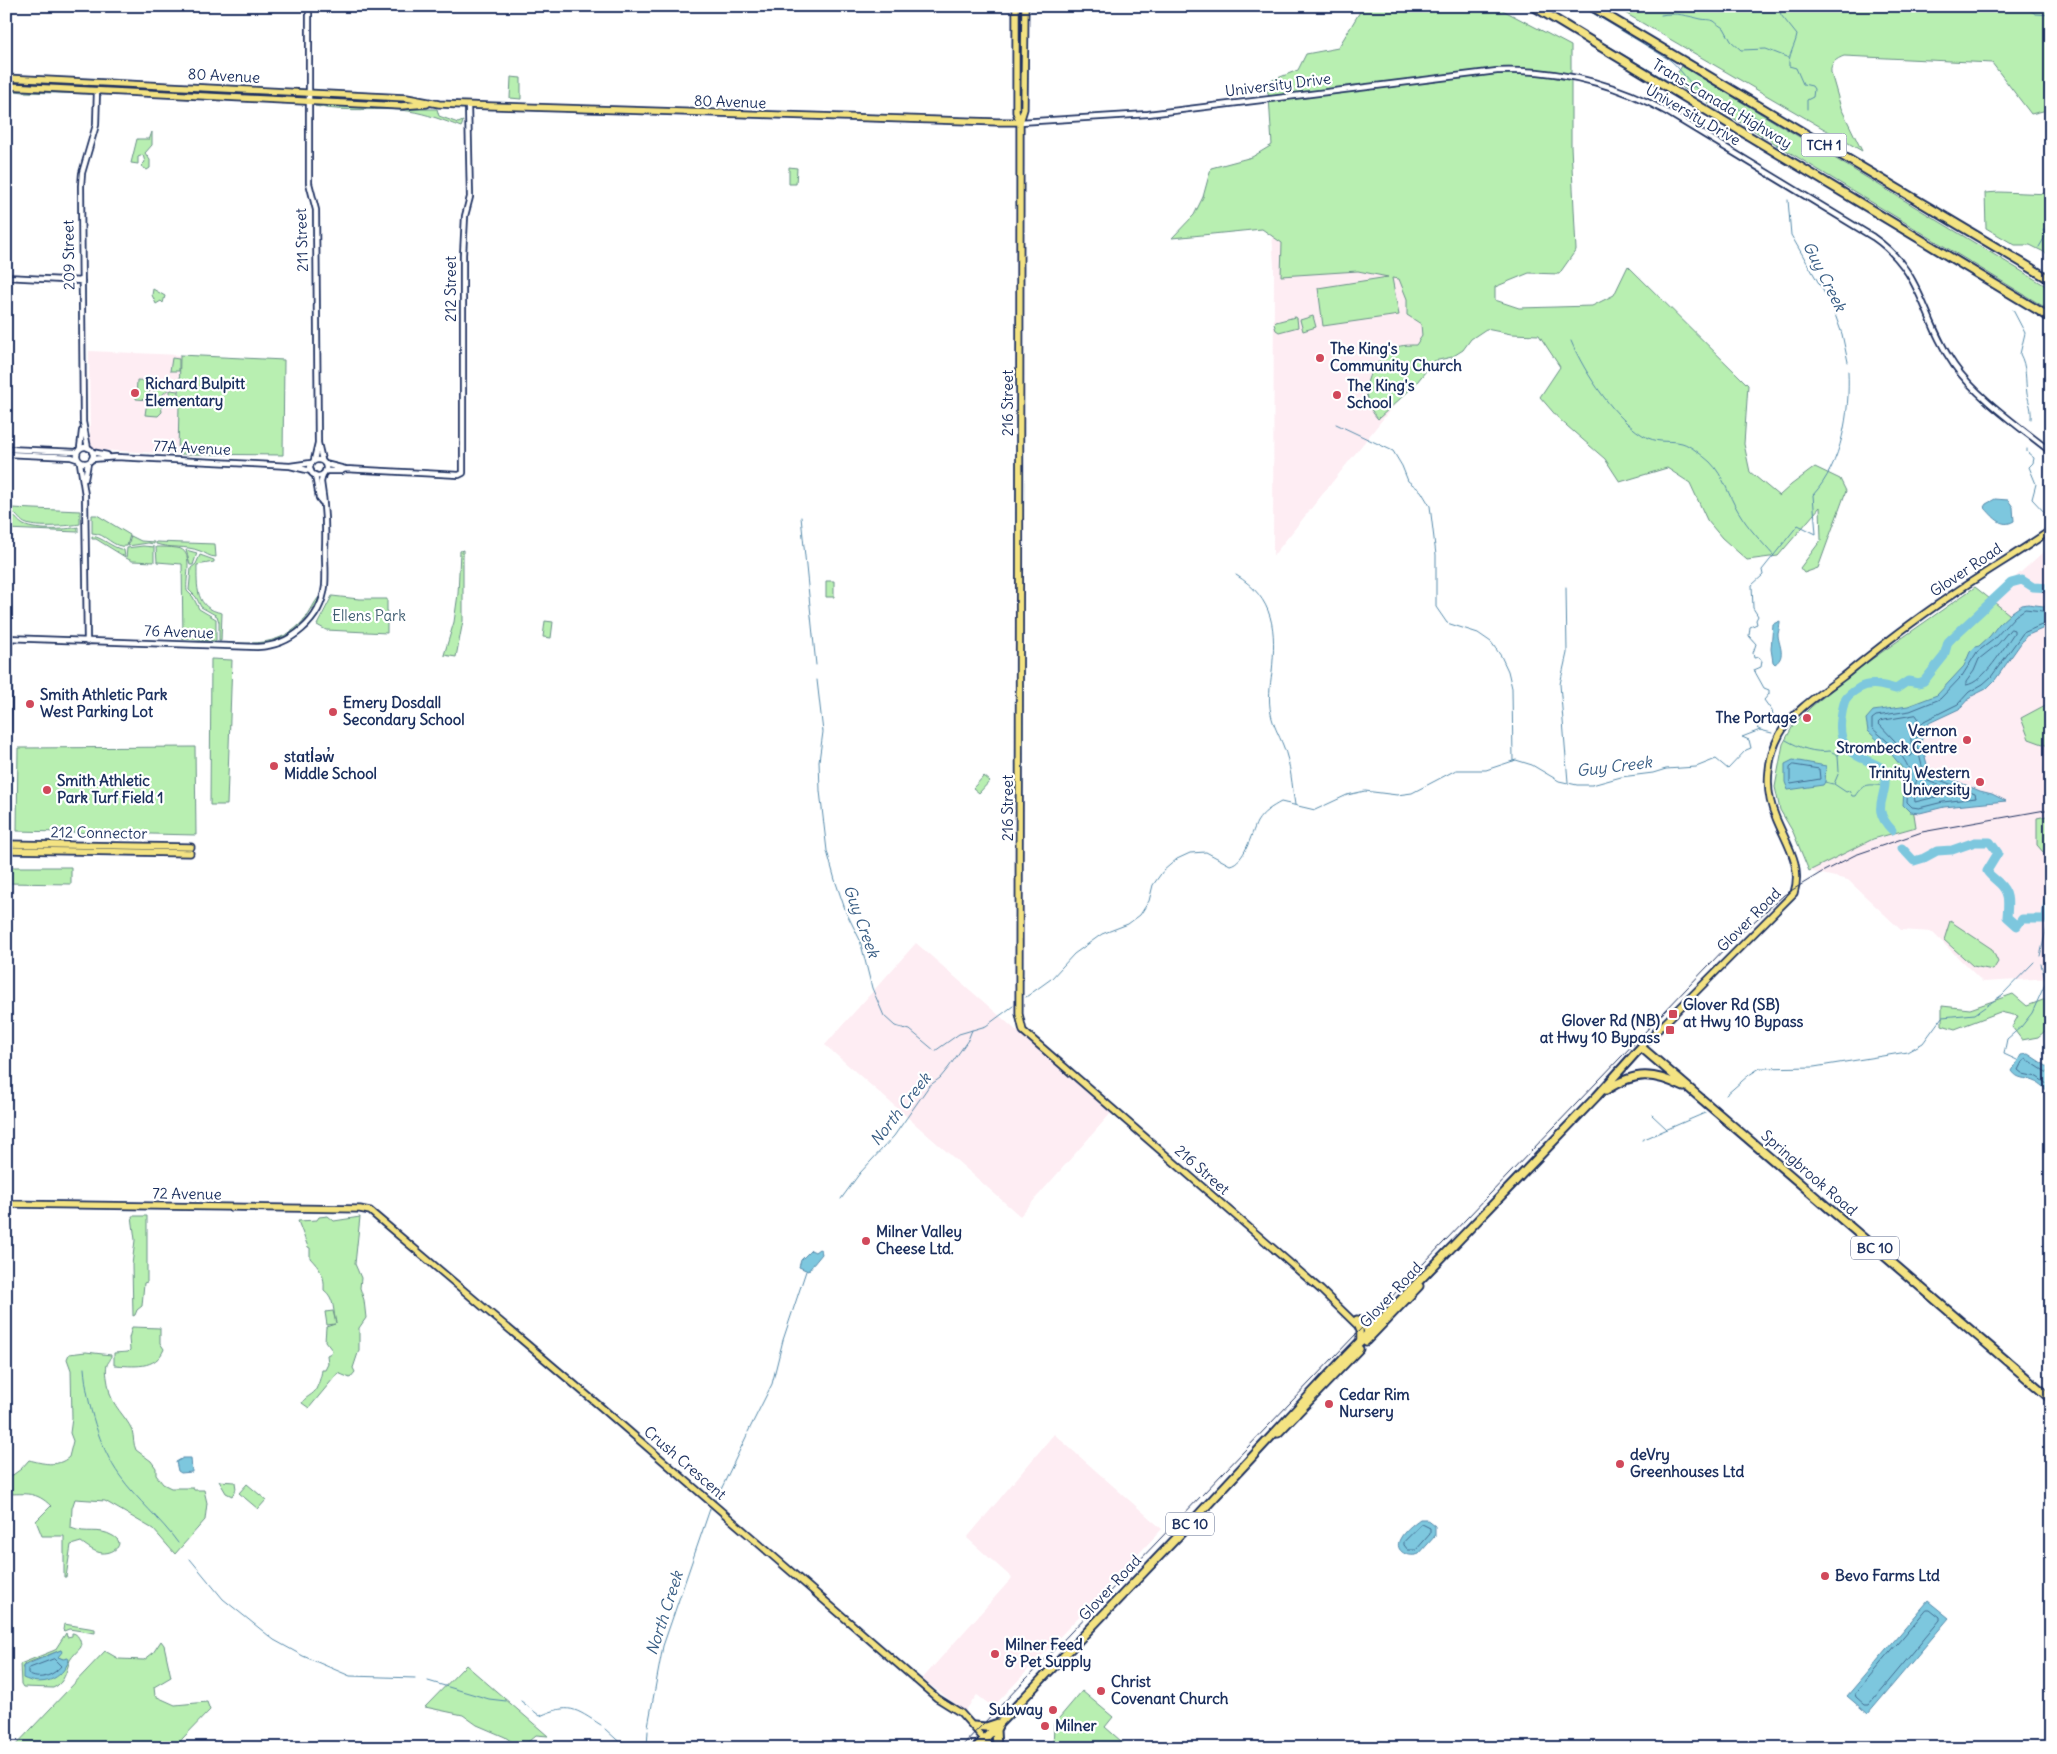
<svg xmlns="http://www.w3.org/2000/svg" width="2057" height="1754" font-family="Delius,sans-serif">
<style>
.built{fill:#feedf3}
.green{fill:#b8efb1;stroke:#6a8f88;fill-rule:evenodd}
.water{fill:#7dc7de;stroke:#568aab}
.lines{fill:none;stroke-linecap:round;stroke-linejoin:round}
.shore{stroke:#426c91;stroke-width:1}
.stream{stroke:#568aab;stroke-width:1}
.river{stroke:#7dc7de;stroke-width:9}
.minor-casing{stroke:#1b2f5e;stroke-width:8}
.major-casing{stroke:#1b2f5e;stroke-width:9}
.highway-casing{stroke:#1b2f5e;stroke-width:11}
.minor{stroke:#fff;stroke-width:4.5}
.major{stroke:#f4e382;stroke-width:5.5}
.highway{stroke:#f4e382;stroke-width:7}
.rail{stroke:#1b2f5e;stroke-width:1}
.poi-dot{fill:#d1495b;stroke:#fff;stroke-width:2}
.labels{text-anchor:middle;stroke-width:4.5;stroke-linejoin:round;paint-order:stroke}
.shield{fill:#fff;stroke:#5f6d8e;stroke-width:1}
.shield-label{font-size:14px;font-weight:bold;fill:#1b2f5e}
.street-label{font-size:15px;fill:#1b2f5e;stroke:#fff}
.poi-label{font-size:15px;font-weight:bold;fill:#1b2f5e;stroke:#fff;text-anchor:start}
.park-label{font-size:15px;fill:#425f73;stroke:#fff}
.water-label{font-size:16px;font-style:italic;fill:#385d84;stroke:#fff}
</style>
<rect width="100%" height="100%" fill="#fff"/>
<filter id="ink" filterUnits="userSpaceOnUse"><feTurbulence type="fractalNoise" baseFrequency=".02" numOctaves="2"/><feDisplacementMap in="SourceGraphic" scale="10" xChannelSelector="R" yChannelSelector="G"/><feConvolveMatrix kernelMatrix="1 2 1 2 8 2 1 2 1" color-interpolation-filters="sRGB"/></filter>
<g filter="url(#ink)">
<path class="built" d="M1272,232L1496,278L1273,556L1274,267Z
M89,351L180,355L178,454L98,450L92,447L90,442Z
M2051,545V978L1983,982L1932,932L1901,930L1848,880L1809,871L1867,842L1916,827L1902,737L1991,603L2002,589Z
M916,943L1111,1113L1020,1216L825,1045Z
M1054,1434L1162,1529L993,1707L977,1695L965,1711L922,1679L1012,1578L967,1538Z"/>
<path class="green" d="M1366,6H1495L1571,46V146L1576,250L1559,274L1529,273L1495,287V300L1519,308L1592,306L1614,295L1628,266L1748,385L1744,444L1750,472L1779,496L1791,485L1815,467L1840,479L1846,491L1818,568L1804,573L1800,568L1821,540L1820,507L1778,556L1747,560L1722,538L1707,520L1690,483L1667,468L1620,482L1605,459L1559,419L1540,397L1560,367L1539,335L1511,334L1486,329L1471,339L1463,350L1452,357L1434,361L1413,387L1378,419C1356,395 1367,366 1393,349C1398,345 1409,345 1416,345L1422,336L1421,324L1407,315V299L1399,279L1392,278L1399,315L1323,326L1318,288L1388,277L1358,271L1281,276L1282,243L1262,229L1172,238L1194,215L1203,197L1211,168L1252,157L1272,145L1269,97L1265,83L1298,70L1306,54L1338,48L1361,10Z
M1613,6H2051V109L2031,114L1992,63L1844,56C1836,59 1830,63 1831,73L1841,108L1862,151Z
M1682,66L2051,289V311L1672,81Z
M511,77L521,78V99L510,98Z
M6,90L79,92L89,94L24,92Z
M320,105L408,109H437L439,116L458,123L463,121L462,125L461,127C443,120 427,114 409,111C380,107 344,113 315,106Z
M152,132V145L145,153L150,160V168L147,170L141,166L145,162L143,155L138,157V164L131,163L137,139H148L149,140Z
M789,167L797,168L796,184H789Z
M1999,192L2051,194V260L2048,254L2030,245H2015L1986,228L1985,193Z
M153,289L165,296L163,303L161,301L156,304L152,295Z
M1313,316L1316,327L1303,331L1300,320Z
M1295,317L1297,318L1298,327L1279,332L1276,330L1274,324L1276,322Z
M180,355L284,360L283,455L178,454Z
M172,358L179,359V371H170Z
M167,376L174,381V384L160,397L158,396L153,391V389Z
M137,380L150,381L149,400L136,399Z
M170,390L178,391V403H170Z
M149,404H161L162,412L158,416L145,415L146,408Z
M12,508L80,511V524C70,526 36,528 27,524C20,522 18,515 11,511Z
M6,513C15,514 16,520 22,524C31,531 67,530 78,527V532L6,529Z
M92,515H97L130,535L127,546C113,549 106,533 92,533Z
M92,536C104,538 110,547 124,550L125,557L96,539H92Z
M131,536L141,541L154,542V544L148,543L128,546Z
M156,542L215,544L216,557C209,557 206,553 200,551C185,545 172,549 156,544Z
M143,546L154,547V562L132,561L126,558L127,548Z
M156,547C162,547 170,547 177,548C195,550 185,578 187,591L193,597L199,609L216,619V641L183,639L182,564L157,562Z
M186,550L197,553L193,565H190Z
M463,550V621L456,657L444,655L454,622L458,594L460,551Z
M200,555L214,560V562L197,565C197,587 195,608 222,613L221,641H219V622L217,616L201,607L196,597L189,590L191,568L196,564Z
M826,581H834V597H826Z
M1975,587L2019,622L1902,737L1916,827L1873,839L1809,871L1793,832L1780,810L1775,787L1783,744L1794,724L1812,706L1862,666Z
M332,596L359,599H387V633L326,630L317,625Z
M319,597C318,603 314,606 311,611C295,639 269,645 239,644L238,643C265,644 289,640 306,617C311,611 314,602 319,597Z
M545,621L553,622L551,638L543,637Z
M211,659L232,660L227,805H210Z
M2051,702V747L2029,739L2021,718Z
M195,747L196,835L17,831L18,748Z
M984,776L990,781L979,793L973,788Z
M2051,815V861L2037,845V818Z
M6,867H71V884L6,883Z
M1950,921L1992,949L1998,962L1993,970L1973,966L1944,940Z
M2013,994L2027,1006L2051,997V1026L2038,1037L2022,1040L2012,1027L2018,1016L2000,1012L1955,1029L1942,1025V1006L1970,1009Z
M132,1216H147V1282L144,1283L142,1306L137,1310L135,1315L133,1316L132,1265L135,1240Z
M328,1216L334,1221L360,1217L355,1264L361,1278L360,1288L364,1300L366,1318L359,1328V1350L353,1368L355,1372L350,1378L338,1373L309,1408L302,1403C305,1397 311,1396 315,1391C318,1386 321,1377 322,1370H325L328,1364L327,1355L331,1353L332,1350L325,1341L326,1327L335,1324L327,1325L325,1312L333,1311L336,1323C333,1312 335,1298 324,1290C325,1275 320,1269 310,1258V1248L308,1247L298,1221L317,1220L319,1217Z
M132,1327L160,1328V1343L164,1349C156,1370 133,1366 114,1365V1353L128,1352L130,1350L129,1338Z
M86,1352L111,1355C111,1361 109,1360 107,1365C105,1370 108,1383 109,1389C111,1405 126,1416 132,1430C134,1437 133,1444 136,1450L151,1461L156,1468V1475L163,1484L171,1488H193L194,1490H204L207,1503L205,1520L175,1554L153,1529L105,1501L75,1499L72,1508L71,1528C87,1535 98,1527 113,1536C127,1544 113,1554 102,1553C94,1552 88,1547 81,1542L71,1545L66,1577H64V1536H42L36,1521L51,1506C36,1491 26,1494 6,1494V1480L21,1469L29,1460C42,1463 57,1468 69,1457L73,1441L70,1433L72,1418L71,1370L67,1359L69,1354Z
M219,1481L235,1482L236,1489L232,1496L226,1493Z
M247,1484L266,1500L258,1509L239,1493Z
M64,1624L95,1629V1633L69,1629L64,1631L63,1630Z
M66,1633L67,1637L72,1636V1633C78,1633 81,1641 81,1647C78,1651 73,1655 70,1660C66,1671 65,1683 53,1688L23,1687L21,1684L20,1664L55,1650ZM61,1650L58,1657L63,1659L22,1668L25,1664Z
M161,1641L164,1645L171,1677L154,1687L155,1696L175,1705L207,1702L210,1710L182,1739L177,1748H13L105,1651L119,1659L144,1660L153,1653Z
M466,1665L548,1736L536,1735L528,1742L515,1744L505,1737L477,1725L463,1715L425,1707Z
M1082,1691L1113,1717L1105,1727L1129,1748H1053L1054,1724Z"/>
<path class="water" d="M1995,499L2008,500L2013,507L2014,521C2001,529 1993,516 1984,507L1986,504Z
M2028,604L2051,607V625L2026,636L1995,680L1986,689L1972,696L1961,708L1929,723L1924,731L1921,742L1927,764L1932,771L1980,791L1992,794L2006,801L1944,807L1920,813L1910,812L1903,805L1905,776L1904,770L1888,750L1868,731L1866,719L1873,711L1908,706L1937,695L1964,666L1970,652L1975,647L1979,646L1990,636L1999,624L2012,612L2022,605Z
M1780,621C1780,625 1779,630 1778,634C1778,644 1787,656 1775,664L1773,662L1771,649L1773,624Z
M1793,760L1826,766L1825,782L1823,785L1788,790L1785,782V764Z
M2028,1054L2051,1069V1094C2046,1090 2040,1083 2034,1081C2025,1077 2018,1080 2012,1071L2021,1055Z
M819,1249L821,1250L822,1254L808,1271L799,1267L801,1260L811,1250L815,1252Z
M183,1458H191L192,1472L181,1473L178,1471L176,1462Z
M1420,1519H1426L1435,1526V1536L1419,1554C1410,1558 1393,1552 1400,1539C1404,1531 1413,1524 1420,1519Z
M1928,1601L1949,1618L1868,1714L1847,1696Z
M61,1650L62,1652L58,1657L63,1659L68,1658L69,1660C62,1680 42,1687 23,1678V1666Z"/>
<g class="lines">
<path class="shore" d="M2051,612L2025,609L2015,616L1993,640L1977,652L1962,676L1940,699L1910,711L1876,716L1872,719V728C1885,740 1907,755 1910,774C1911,783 1907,793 1907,802L1912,807L1919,808L1943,802L1976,798L1975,794L1930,776L1922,766L1916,742L1919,729L1924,721L1958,704L1969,692L1983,684L1991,677L2023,633L2051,621
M2011,629L2014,630V633C2004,647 1984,683 1966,685V682L1974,671L1979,659L1998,644Z
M1916,715L1918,718C1911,731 1909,740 1913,754L1910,757L1878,723L1880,721Z
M1794,765L1819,769L1820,779L1791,784L1790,781V768Z
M1918,775L1928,781L1951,790L1952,793L1915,802L1914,792Z
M2051,1073L2046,1072L2026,1059L2022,1062L2018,1070L2023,1074L2037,1077L2051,1087
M1422,1524L1430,1528V1534L1416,1550H1408L1404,1545V1542Z
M1927,1609H1930L1940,1617V1620L1869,1705H1865L1856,1697L1855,1694Z
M54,1659L61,1666C53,1676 39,1681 28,1674V1669Z"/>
<path class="stream" d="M1541,6L1668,81L1687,88L1693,87
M1581,6L1670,60C1679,67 1690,84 1696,88C1715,100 1775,120 1781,140L1776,146
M1779,6L1781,15L1797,35C1795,46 1788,55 1789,66L1796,68L1803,84L1812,86L1814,89L1813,97L1807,100V109
M2020,8H2026L2036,14L2051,15
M1661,15C1675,12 1688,16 1701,19C1705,20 1710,19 1714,21C1718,24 1719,26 1724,28L1731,41L1741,50L1766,49L1789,58
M1788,200L1791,235L1832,306L1842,334L1848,362
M2039,247L2045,237L2043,230L2051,228
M2013,310L2025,333L2020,354C2027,367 2025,379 2027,394C2029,403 2032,409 2031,419
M1571,341C1584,372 1617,423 1648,438C1660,443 1670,440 1682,443C1690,445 1703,456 1710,462C1724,476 1728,495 1738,511C1748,528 1761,541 1774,556
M1336,424L1393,451L1402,466L1408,481L1421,491L1430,506L1436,555V607L1447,623L1478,633L1491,642L1501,656L1508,671L1512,688L1513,761
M2027,449V452L2034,458L2033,463L2029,467L2036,484L2032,499L2046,514H2050L2048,521
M801,517L816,665
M1236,575C1275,599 1276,630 1272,672C1270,686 1268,699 1271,714C1273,725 1279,735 1283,745C1291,764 1292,786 1295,805
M1566,587L1567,653L1560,684L1568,782
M817,680L823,732L819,761L820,791L827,851L835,880L846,912L860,940L872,988L884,1016L895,1026L910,1030L935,1051L959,1034L986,1026L1013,1006
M1760,730L1757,728L1760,724L1759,718L1763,717L1769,720L1774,718L1772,711L1764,700L1769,694V690L1764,688L1754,670L1761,667L1762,661L1759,657L1754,658L1753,653L1756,644L1749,636L1750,627L1757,624L1756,620L1758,616L1753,608L1752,585L1763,575L1762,570L1798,525L1816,534L1813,495C1842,463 1850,413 1848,371
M1786,740C1800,748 1814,753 1830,751L1838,755L1839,772L1834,784L1846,792L1849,791L1852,796H1855C1863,783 1870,784 1884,786
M1838,755L1843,752L1845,745
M1825,782L1833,784
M2040,956L2048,923L2046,919
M1026,997L1051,979L1074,954L1102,934L1128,924L1140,915L1149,901L1153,885L1163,871L1177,859L1190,853L1206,852L1230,865C1245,862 1251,834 1257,822C1263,812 1272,807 1281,802L1315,810L1347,795L1365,791L1397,795L1412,793L1456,770H1486L1516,760L1532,765L1559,781L1577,785H1592L1621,777L1653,773L1666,769L1696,767L1716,759L1728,769L1746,750L1751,748L1749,740L1742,737L1760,730L1772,733
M2017,1060L2004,1054L2007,1039L2021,1027L2032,1013L2046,982L2041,964
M1726,1095L1749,1075L1760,1068L1814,1067L1907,1052L1923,1043L1942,1017L1975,1014L2002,995L2034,962
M1652,1115L1667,1129
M1642,1140L1705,1113
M2051,1166L2048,1192L2051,1197
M841,1199L860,1173L894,1136L929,1086L940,1078L949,1067L968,1040L972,1030
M84,1368C87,1404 99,1447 120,1476C137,1500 161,1519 178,1543
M748,1432L772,1384L783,1340L806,1271
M716,1500L747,1435
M190,1559L223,1599L274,1640L303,1656L350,1676L415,1678
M428,1681L489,1699L506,1701
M521,1701L540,1716C570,1703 574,1708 601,1725
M648,1726L663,1646L710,1509
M605,1729L626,1748
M647,1748L648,1731"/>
<path class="river" d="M1892,830C1868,805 1890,798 1884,773C1880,756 1835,765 1841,719C1844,700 1843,698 1859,688C1871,681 1883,686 1896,689L1908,681L1919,683L1924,681L1944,656L1948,642L1952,638L2011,583L2022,580L2033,587L2051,588
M1902,848L1914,861L1924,858L1937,851L1952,850L1975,842H1990L1998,853L1987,871C1990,876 1994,878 1999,883C2010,893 2008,903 2007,917L2017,926L2022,919H2046L2048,899L2051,897"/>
<defs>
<path id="minor" d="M309,6V183L316,210L318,443L322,460
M1020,122L1148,114L1497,71C1557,69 1615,83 1667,112L1873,237C1924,272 1922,319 1954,365C1975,396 2021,428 2051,452
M6,277L82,281
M77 455a8 8 0 1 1 16 0a8 8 0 1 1-16 0Z
M80,448L82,431
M88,448L83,422L81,186L82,173L96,125L97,90
M6,449L77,452
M92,452L107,455
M6,454L71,457L77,459
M92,459L116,457L290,466L311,471
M310 468a8 8 0 1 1 16 0a8 8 0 1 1-16 0Z
M314,460L318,443
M80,463L85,495L87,642
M325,464L345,469L459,475L463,473V255L465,216L470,197L468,105
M290,466L311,463
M325,471H341L345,469
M315,475L319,498L322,502
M85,479L88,463
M6,638L257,647C290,646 321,621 325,586C326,574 325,562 325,551C326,528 325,505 321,482L323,474
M7,847L9,638"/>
<path id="major" d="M1016,6V112L1020,122V167L1019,1014L1023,1031L1321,1290L1358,1326L1360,1331V1341
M6,78L407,98L439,104L463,105L998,122H1020
M6,86L401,106L427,104
M1020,122L1024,109L1025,6
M6,844L191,847
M6,850L190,853
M1641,1047L1794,893C1803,865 1786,843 1776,818C1770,804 1767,786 1769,770C1770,758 1774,745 1780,734C1794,709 1822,693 1844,676C1878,648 1913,621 1950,596C1983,573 2018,553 2051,530
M6,1204L360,1209L370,1211L601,1407L937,1698L961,1713L992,1748
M1358,1320L1367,1330L1366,1337"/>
<path id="highway" d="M1533,6L2051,318
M1591,6L2051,280
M1606,1090C1636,1071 1653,1072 1684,1087
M1357,1320L1365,1322L1380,1318
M1366,1341L1419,1286
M1278,1433L1359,1349
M974,1726L986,1727L998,1723
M976,1748L1187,1527L1347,1355L1454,1245L1597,1096L1641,1047L2051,1399
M997,1748L996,1730L998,1726"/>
</defs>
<use href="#minor" class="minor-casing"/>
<use href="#major" class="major-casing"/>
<use href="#highway" class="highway-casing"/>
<use href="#minor" class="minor"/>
<use href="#major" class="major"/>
<use href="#highway" class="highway"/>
<path class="rail" d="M960,1748L1731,942L1784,895L1822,872L1855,855L1922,832L2051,809"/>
</g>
</g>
<g class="poi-dot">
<circle cx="1320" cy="358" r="5"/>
<circle cx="135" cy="393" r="5"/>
<circle cx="1337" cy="395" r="5"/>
<circle cx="30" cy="704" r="5"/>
<circle cx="333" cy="712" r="5"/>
<circle cx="1807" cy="718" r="5"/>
<circle cx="1967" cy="740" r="5"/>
<circle cx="274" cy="766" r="5"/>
<circle cx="1980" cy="782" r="5"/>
<circle cx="47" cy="790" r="5"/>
<rect x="1668" y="1009" width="10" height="10" rx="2.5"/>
<rect x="1665" y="1025" width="10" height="10" rx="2.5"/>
<circle cx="866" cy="1241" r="5"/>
<circle cx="1329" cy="1404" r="5"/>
<circle cx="1620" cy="1464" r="5"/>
<circle cx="1825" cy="1576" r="5"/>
<circle cx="995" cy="1654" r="5"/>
<circle cx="1101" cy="1691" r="5"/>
<circle cx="1053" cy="1710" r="5"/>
<circle cx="1045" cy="1726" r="5"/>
</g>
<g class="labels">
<g class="shield">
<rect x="1801.5" y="133.5" width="45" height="23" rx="4"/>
<rect x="1851" y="1236.5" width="48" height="23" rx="4"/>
<rect x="1166" y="1512.5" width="48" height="23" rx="4"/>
</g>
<g class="shield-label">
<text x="1824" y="150">TCH 1</text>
<text x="1875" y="1253">BC 10</text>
<text x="1190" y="1529">BC 10</text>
</g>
<g class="street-label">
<text transform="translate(224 76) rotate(3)" y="5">80 Avenue</text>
<text transform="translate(1278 85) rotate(-7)" y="5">University Drive</text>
<text transform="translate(730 102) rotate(2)" y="5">80 Avenue</text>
<text transform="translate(1722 104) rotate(31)" y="5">Trans-Canada Highway</text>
<text transform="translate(1693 115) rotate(30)" y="5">University Drive</text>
<text transform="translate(302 240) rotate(-92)" y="5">211 Street</text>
<text transform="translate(69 255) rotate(-91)" y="5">209 Street</text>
<text transform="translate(451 289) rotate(-90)" y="5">212 Street</text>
<text transform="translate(1008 403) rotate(-90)" y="5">216 Street</text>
<text transform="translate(192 448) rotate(3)" y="5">77A Avenue</text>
<text transform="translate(1966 570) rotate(-34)" y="5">Glover Road</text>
<text transform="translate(179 632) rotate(2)" y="5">76 Avenue</text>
<text transform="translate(1008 808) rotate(-90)" y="5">216 Street</text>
<text transform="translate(99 833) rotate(1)" y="5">212 Connector</text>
<text transform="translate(1749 920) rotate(-45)" y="5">Glover Road</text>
<text transform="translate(1202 1170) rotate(41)" y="5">216 Street</text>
<text transform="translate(1809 1173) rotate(41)" y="5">Springbrook Road</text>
<text transform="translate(187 1194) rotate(1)" y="5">72 Avenue</text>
<text transform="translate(1391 1295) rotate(-47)" y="5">Glover Road</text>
<text transform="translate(685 1463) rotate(41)" y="5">Crush Crescent</text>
<text transform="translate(1110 1588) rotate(-47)" y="5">Glover Road</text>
</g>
<g class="poi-label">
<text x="1330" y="354">The King's<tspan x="1330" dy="17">Community Church</tspan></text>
<text x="145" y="389">Richard Bulpitt<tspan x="145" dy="17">Elementary</tspan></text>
<text x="1347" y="391">The King's<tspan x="1347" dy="17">School</tspan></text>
<text x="40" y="700">Smith Athletic Park<tspan x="40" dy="17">West Parking Lot</tspan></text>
<text x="343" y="708">Emery Dosdall<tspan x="343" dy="17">Secondary School</tspan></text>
<text x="1797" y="723" text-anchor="end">The Portage</text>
<text x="1957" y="736" text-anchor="end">Vernon<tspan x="1957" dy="17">Strombeck Centre</tspan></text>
<text x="284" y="762">stɑtl̓əw̓<tspan x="284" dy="17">Middle School</tspan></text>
<text x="1970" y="778" text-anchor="end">Trinity Western<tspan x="1970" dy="17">University</tspan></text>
<text x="57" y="786">Smith Athletic<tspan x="57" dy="17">Park Turf Field 1</tspan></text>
<text x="1683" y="1010">Glover Rd (SB)<tspan x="1683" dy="17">at Hwy 10 Bypass</tspan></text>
<text x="1660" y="1026" text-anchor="end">Glover Rd (NB)<tspan x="1660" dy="17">at Hwy 10 Bypass</tspan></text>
<text x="876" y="1237">Milner Valley<tspan x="876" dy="17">Cheese Ltd.</tspan></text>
<text x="1339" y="1400">Cedar Rim<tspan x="1339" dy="17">Nursery</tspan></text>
<text x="1630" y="1460">deVry<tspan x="1630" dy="17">Greenhouses Ltd</tspan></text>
<text x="1835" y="1581">Bevo Farms Ltd</text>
<text x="1005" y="1650">Milner Feed<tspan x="1005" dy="17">&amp; Pet Supply</tspan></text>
<text x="1111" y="1687">Christ<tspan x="1111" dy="17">Covenant Church</tspan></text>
<text x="1043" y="1715" text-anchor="end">Subway</text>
<text x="1055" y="1731">Milner</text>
</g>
<g class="park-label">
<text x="369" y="621">Ellens Park</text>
</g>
<g class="water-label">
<text transform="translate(1825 276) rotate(63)" y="6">Guy Creek</text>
<text transform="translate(1614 766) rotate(-7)" y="6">Guy Creek</text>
<text transform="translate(862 921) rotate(70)" y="6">Guy Creek</text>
<text transform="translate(900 1109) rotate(-52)" y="6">North Creek</text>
<text transform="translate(664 1613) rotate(-72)" y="6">North Creek</text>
</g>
</g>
<rect width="2057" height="1754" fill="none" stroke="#fff" stroke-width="25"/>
<rect x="12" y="12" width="2032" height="1729" fill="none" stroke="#1b2f5e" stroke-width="2" filter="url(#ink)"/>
</svg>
